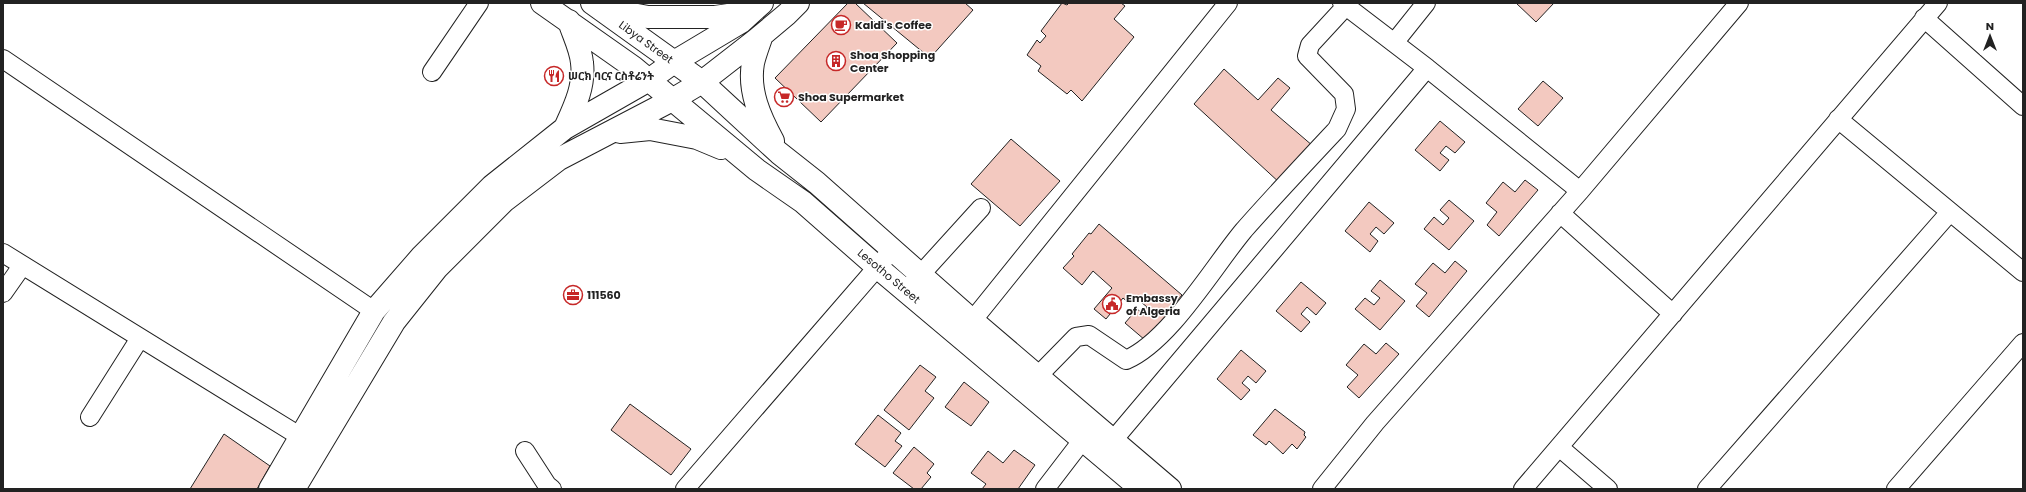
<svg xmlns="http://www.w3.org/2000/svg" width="2026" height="492" font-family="Poppins,'Noto Sans Ethiopic',sans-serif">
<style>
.building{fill:#f3c9c0;stroke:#222}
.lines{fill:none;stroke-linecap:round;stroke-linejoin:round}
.minor-casing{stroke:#222;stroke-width:20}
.major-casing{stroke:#222;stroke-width:24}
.minor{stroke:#fff;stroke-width:18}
.major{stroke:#fff;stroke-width:22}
.labels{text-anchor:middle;stroke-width:3;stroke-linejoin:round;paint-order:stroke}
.poi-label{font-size:11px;font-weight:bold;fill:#222;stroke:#fff;text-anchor:start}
.street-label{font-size:11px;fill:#222;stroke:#fff}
</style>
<rect width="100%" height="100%" fill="#fff"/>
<path class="building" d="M848,3H855L897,43L821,122L775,78Z
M863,3H965L973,10L930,58Z
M1062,3L1067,5L1069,3H1121L1125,6L1114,19L1134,37L1082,101L1071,90L1067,94L1038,71L1041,66L1027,55L1037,40L1040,43L1046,36L1041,31Z
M1516,3H1554L1536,22Z
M1224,69L1258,100L1278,78L1290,88L1271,110L1313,146L1281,184L1194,104Z
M1543,81L1563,98L1538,126L1518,109Z
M1440,121L1465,142L1455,153L1446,146L1440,153L1449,160L1440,171L1415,150Z
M1011,139L1060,181L1020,226L971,184Z
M1525,180L1538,190L1499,236L1487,225L1497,212L1486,203L1503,182L1515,192Z
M1449,200L1474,221L1449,250L1424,229L1434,217L1443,225L1449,218L1440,210Z
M1369,202L1394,223L1384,234L1376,227L1370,234L1378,241L1370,252L1345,231Z
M1099,224L1182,295L1172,307L1175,310L1145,340L1125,323L1137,309L1142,313L1147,307L1135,297L1129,303L1123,298L1106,319L1094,309L1112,288L1093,271L1082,285L1063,268L1074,256L1072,254L1089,233L1091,234Z
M1455,261L1467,271L1429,317L1416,306L1427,293L1415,284L1433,263L1445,273Z
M1380,280L1405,301L1380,330L1355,309L1365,298L1374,305L1380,298L1371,291Z
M1301,282L1326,303L1316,315L1307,307L1301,314L1310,322L1301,332L1276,311Z
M1386,343L1399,354L1359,398L1347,387L1358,375L1346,365L1364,344L1376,354Z
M1241,350L1266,371L1256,383L1248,376L1242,383L1250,390L1241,400L1217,379Z
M920,365L936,377L925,391L934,398L909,430L884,410Z
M964,382L989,402L971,426L945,407Z
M630,404L691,449L671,475L611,430Z
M1275,409L1305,432L1304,435L1306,437L1297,449L1292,444L1283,454L1269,441L1266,445L1253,435Z
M878,415L901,433L895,441L902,446L885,467L855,444Z
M224,434L270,466L257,489H190Z
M914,447L934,464L927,473L931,477L921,489H914L893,473Z
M1014,450L1035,465L1018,489H982L986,484L971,473L988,451L1003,463Z"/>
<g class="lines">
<defs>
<path id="minor" d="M1342,3L1427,68L1580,191
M1924,18L2023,106
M1394,43L1426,3
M3,59L374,311
M432,72L479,3
M1838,119L2023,272
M1560,213L1673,314
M3,253L301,437
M912,284L981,208
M3,293L22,266
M964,331L1228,3
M1029,385L1076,337L1089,335L1126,360C1170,341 1213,267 1244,230C1274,196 1306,162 1337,129L1346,109L1344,94L1307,56L1310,45L1346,6
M90,417L140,338
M1559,447L1608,489
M525,451L547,485L552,489
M1104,451L1427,68
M685,489L886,257
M1045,489L1091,429
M1322,489L1375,423L1580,191L1739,3
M1523,489L1938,3
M1707,489L1950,212
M1896,489L2023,343"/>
<path id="major" d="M542,3L633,67L757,170L803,202L877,267L1141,489
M592,3L702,82L779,153L817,183L973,321L1170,489
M605,9L648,17H715L749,12
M762,35C759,44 755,54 753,63C748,91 760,117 773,141
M565,128C574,108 585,86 582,63C581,49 573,34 569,21
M620,132L650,129L697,138L721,148
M270,489L374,311L422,256L492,186L565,128L649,80L674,62L741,22L762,3
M294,489L394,322L437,268L504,201L559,159L672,100L702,82L756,40L787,14L798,3"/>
</defs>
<use href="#minor" class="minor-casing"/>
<use href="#major" class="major-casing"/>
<use href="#minor" class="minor"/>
<use href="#major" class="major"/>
</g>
<defs>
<symbol id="cafe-ring" viewBox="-11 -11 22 22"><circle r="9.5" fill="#fff" stroke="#c62828" stroke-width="1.5"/><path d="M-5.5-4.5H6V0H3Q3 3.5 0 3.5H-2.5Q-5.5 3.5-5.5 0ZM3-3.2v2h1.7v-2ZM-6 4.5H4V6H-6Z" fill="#c62828"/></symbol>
<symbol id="building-ring" viewBox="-11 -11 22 22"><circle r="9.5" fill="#fff" stroke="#c62828" stroke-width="1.5"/><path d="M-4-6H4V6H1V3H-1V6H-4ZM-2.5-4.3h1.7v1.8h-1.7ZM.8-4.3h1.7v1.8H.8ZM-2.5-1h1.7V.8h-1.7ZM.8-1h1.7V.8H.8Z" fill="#c62828"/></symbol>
<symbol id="restaurant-ring" viewBox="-11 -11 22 22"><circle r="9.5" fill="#fff" stroke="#c62828" stroke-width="1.5"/><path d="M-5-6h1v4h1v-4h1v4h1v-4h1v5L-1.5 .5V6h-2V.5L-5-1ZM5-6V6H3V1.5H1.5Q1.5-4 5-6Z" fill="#c62828"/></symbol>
<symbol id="supermarket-ring" viewBox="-11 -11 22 22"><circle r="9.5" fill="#fff" stroke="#c62828" stroke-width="1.5"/><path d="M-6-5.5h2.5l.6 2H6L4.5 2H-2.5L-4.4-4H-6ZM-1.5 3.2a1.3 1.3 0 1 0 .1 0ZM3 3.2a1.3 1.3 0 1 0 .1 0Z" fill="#c62828"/></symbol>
<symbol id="office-ring" viewBox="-11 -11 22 22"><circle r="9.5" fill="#fff" stroke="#c62828" stroke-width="1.5"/><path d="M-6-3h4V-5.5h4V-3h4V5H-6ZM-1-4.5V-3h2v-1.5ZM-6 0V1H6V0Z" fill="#c62828"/></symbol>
<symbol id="civic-ring" viewBox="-11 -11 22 22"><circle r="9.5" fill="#fff" stroke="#c62828" stroke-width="1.5"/><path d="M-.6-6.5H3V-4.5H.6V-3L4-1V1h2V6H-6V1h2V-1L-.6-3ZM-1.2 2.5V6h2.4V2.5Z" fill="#c62828"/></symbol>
</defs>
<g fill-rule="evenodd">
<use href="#cafe-ring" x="830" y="14" width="22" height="22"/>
<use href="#building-ring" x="825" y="50" width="22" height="22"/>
<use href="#restaurant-ring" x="543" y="65" width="22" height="22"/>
<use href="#supermarket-ring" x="773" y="86" width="22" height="22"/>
<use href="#office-ring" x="562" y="284" width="22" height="22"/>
<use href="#civic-ring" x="1101" y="293" width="22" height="22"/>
</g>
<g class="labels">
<g class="poi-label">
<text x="855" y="29">Kaldi's Coffee</text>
<text x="850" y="59">Shoa Shopping<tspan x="850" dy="13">Center</tspan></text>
<text x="568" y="80">ሠርክ ባርና ርስቶሬንት</text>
<text x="798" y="101">Shoa Supermarket</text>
<text x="587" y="299">111560</text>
<text x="1126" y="302">Embassy<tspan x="1126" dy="13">of Algeria</tspan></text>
</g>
<g class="street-label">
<text transform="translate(646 42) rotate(36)" y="4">Libya Street</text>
<text transform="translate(889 276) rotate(40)" y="4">Lesotho Street</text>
</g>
</g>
<rect width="2026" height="492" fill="none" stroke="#222222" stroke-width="8"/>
<g transform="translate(1990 36)" stroke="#ffffff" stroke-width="3" paint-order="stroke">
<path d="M0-3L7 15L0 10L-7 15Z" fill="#222222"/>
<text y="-6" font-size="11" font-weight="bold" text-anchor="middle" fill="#222222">N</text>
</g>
</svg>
